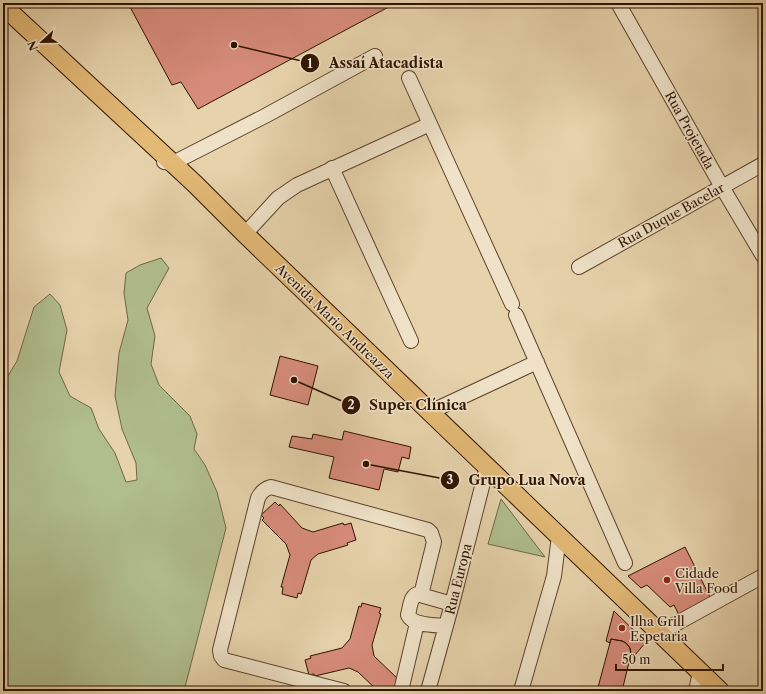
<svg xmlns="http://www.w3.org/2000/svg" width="766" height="694" font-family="'Libre Caslon Text',serif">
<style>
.green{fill:#b0bd8d;stroke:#6f6846}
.building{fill:#d78c7b;stroke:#2e1300}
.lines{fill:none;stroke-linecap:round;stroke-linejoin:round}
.minor-casing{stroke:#5c432b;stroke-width:16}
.major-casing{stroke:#2e1300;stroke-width:20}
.minor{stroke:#efe2c8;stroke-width:14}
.major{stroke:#e3b976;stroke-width:18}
.poi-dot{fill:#8f2418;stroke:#efe2c8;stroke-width:1.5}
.labels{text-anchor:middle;stroke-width:3;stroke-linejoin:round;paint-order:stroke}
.street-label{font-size:13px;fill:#2e1300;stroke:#efe2c8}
.poi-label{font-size:13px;fill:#2e1300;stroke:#efe2c8;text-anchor:start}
.leader{fill:none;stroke:#2e1300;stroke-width:1.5}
.callout-dot{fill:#2e1300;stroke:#efe2c8;stroke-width:1.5}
.mark-label{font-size:12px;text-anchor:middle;font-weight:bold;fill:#fff}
.callout-label{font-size:14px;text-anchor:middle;font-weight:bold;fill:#2e1300;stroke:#efe2c8;stroke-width:3;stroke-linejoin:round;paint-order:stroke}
</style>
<rect width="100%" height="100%" fill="#e6d2ab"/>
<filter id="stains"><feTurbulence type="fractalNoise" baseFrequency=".005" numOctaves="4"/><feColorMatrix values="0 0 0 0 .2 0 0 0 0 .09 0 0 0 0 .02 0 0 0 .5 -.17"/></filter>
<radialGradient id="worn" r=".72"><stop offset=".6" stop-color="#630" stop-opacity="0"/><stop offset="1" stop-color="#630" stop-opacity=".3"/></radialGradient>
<path class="green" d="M161,258L169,268L147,308L155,336L151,364L159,385L190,416L197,434L194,449L205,465L217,492L226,528L184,691H3V384L17,361L34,307L50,294L60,305L67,330L59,372L70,396L91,408L99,429L115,453L126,482L137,480L136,463L122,429L115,396L119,353L128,320L124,293L126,273L140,265Z
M501,499L545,557L488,544Z"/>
<path class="building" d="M139,3H396L198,109L181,82L172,85L130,7Z
M280,356L318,366L308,405L270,395Z
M344,431L411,447L409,459L402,457L398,472L384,469L379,490L329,478L334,457L289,447L292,436L312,439L313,434L342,440Z
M275,502L279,506L280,504L302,528L313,532L343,523L344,525L351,523L356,540L347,543L348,545L318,554L311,560L301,594L298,593L297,598L282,594L283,587H281L290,555L286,544L262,520L264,518L261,515Z
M685,547L711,599L679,615L674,605L670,607L647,585L641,588L628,576Z
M362,603L381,608L379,613L381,614L372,645L374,656L397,678L396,680L401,685L395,691H378L358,672L349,668L315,676L314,674L309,675L305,660L311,658L310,656L342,648L350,639L359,606L361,607Z
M614,611L646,642L629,662L631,654L630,648L626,643L622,641L611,639L610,643L606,641Z
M611,639L622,641L626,643L630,648L631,654L622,691H597Z"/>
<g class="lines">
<defs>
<path id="minor" d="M618,3L722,187L763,256
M409,78L512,304
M164,162L173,163L265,116L375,56
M332,168L411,341
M245,234L278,198L297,185L430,124
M579,267L763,164
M516,315L625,563
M430,412L537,362
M446,626C435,625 413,626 408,615C410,608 410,597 417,594L452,604
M659,633L763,576
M344,691L224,660L221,656L220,650L258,498C261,492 264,489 271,487L428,530L431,533L434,542L421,595
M401,691L417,623
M428,691L452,604L487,467
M521,691L554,576L559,536
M696,691L700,672"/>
<path id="major" d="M3,6L12,14L195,184L245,234L720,691"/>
</defs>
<use href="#minor" class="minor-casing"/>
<use href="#major" class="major-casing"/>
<use href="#minor" class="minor"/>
<use href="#major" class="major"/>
</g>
<g class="poi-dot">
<circle cx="667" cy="580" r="4"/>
<circle cx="622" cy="628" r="4"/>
</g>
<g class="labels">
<g class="street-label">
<text transform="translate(690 130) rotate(61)" y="5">Rua Projetada</text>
<text transform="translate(671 215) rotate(-29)" y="5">Rua Duque Bacelar</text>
<text transform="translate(335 321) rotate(44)" y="5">Avenida Mario Andreazza</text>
<text transform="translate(458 579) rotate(-76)" y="5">Rua Europa</text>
</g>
<g class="poi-label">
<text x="675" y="578">Cidade<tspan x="675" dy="15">Villa Food</tspan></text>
<text x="630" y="626">Ilha Grill<tspan x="630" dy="15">Espetaria</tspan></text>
</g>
</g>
<path class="leader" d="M234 45L310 63M294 380L351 405M366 464L450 480"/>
<g class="callout-dot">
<circle cx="234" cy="45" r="4"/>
<circle cx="294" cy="380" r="4"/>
<circle cx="366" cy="464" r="4"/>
<circle cx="310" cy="63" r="10"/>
<circle cx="351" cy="405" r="10"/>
<circle cx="450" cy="480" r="10"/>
</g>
<g class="mark-label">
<text x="310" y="68">1</text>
<text x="351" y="409">2</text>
<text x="450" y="484">3</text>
</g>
<g class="callout-label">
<text x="386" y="68">Assaí Atacadista</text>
<text x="418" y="410">Super Clínica</text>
<text x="527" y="485">Grupo Lua Nova</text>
</g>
<rect width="766" height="694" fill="none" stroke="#e6d2ab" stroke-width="16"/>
<rect x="4" y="4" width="758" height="686" fill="none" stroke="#2e1300" stroke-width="2"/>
<rect x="8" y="8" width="750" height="678" fill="none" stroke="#2e1300"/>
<g transform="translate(42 42) rotate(248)" stroke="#efe2c8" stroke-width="3" paint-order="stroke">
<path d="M0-3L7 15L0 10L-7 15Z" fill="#2e1300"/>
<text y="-6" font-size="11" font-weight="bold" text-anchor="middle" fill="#2e1300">N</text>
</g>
<path d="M616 664v6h107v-6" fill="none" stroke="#2e1300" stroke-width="2"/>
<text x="622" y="664" font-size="12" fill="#2e1300" stroke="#efe2c8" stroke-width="3" paint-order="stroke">50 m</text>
<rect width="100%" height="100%" filter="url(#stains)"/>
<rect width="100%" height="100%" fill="url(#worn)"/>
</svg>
